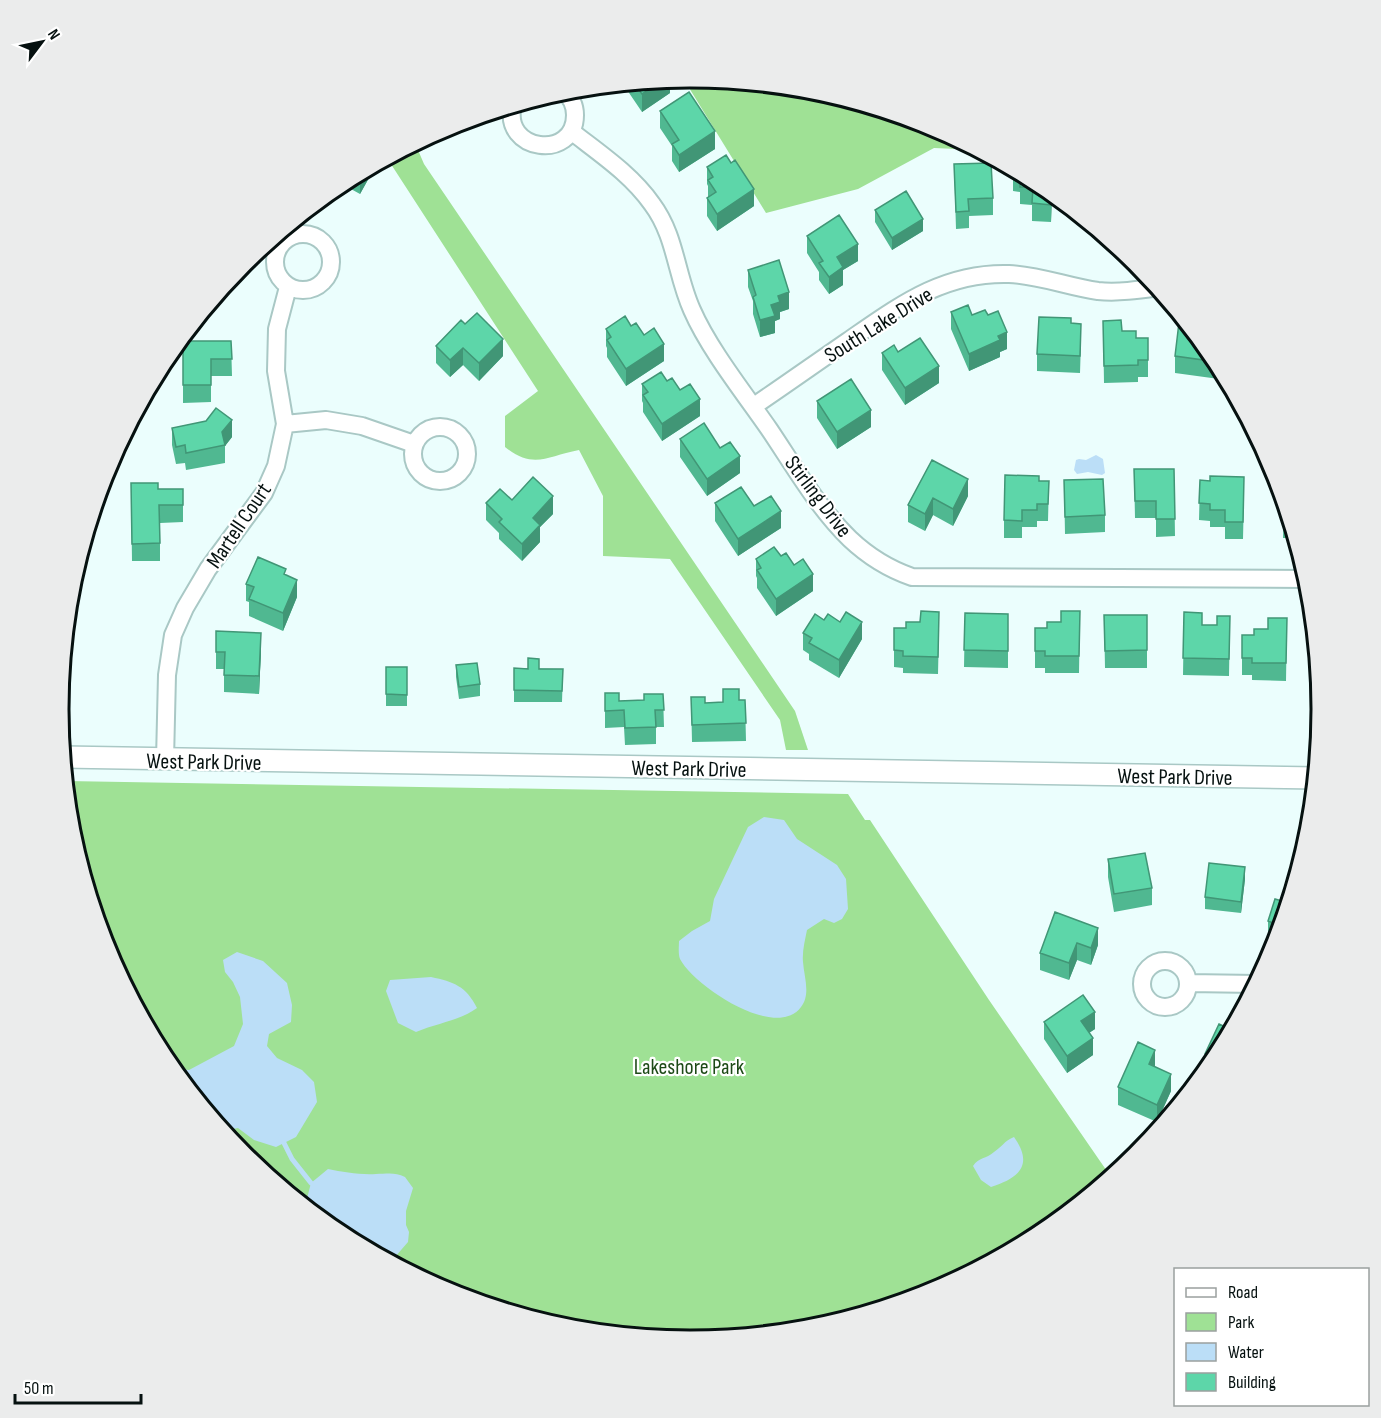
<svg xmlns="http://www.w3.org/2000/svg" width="1381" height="1418" font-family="'Sofia Sans Condensed',sans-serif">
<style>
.green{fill:#9fe195}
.water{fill:#bbdef7}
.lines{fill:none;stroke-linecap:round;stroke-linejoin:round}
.stream{stroke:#bbdef7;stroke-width:5}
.minor-casing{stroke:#a9c8c5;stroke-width:20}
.tertiary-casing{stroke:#a9c8c5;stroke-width:24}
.minor{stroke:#fff;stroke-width:16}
.tertiary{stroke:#fff;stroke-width:21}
.wall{fill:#50b891}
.shaded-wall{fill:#419676}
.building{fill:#5dd6a9;stroke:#419676;stroke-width:1.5}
.labels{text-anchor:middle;stroke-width:4.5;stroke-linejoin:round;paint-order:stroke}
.street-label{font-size:22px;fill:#061110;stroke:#fff}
.park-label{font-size:22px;fill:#1d4a17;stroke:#fff}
.rim{fill:none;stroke:#061110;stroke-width:3}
</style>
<rect width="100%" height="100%" fill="#ebfefd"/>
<path class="green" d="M691,77L814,89L933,125L979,150L934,148L858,189L766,213L683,78Z
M415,143L424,164L795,711L808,750H786L780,720L670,559L603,556V496L579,450C547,456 534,470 505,447V416L538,391L387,158Z
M66,781L848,794L865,820H870L989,1000L1111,1177L1041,1235L932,1293L813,1329L690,1341L569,1329L448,1293L339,1234L243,1156L165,1060L106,951L71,832Z"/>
<path class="water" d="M1096,455L1103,459L1105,473L1102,475L1088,472L1077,474L1074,470L1076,460L1079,459L1086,460Z
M764,817L784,820L797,839L837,865L846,879L848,909L842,919L834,923L824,919L807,930C805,940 802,952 803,962C804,977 811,994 801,1007C776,1041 694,986 680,959C678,954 679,946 679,941L692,931L710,921L714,899L748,827Z
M237,952L263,961L287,983L292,1005L291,1022L269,1034L267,1046L277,1058L302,1070L314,1082L317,1102L296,1137L276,1147L254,1140L238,1128L223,1131L172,1068L189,1070L234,1046L243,1024L240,997L233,982L225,972L223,960Z
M431,977C454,982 466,986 477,1008C459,1021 437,1023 416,1032L398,1023L386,991L390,980Z
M1014,1137C1034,1165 1019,1178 991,1187L981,1180L973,1166C979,1157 986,1159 994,1152C1003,1146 1003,1142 1014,1137Z
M328,1169C343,1172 360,1175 376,1174C387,1174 395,1172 405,1177L413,1188L406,1211V1225L409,1232L408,1242L395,1257V1264L339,1234L305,1206L311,1183Z"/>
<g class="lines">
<path class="stream" d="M281,1137L292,1159L311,1183"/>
<defs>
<path id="minor" d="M513,105C501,152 575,161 575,115C575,105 571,97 563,90
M571,131C599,153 631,174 652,204C676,236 676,275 692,310C709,349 744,393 769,429C794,466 818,508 850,539C868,556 889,569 912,577L1308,579
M275 262a28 28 0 1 1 56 0a28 28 0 1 1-56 0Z
M754,406C785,385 816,363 848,341C899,306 943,272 1009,274C1039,275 1068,287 1098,291C1118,293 1138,290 1158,287
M285,424L326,420L362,426L414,444
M413 454a27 27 0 1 1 54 0a27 27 0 1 1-54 0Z
M165,760L167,675L173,635L185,608L208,569L264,493L276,466L285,424L276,371L277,329L288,287
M1142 984a23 23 0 1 1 46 0a23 23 0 1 1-46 0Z
M1188,983L1257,984"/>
<path id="tertiary" d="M63,757L1316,778"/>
</defs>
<use href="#minor" class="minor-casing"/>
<use href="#tertiary" class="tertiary-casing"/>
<use href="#minor" class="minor"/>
<use href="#tertiary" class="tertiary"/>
</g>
<path class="wall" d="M670,79V93L642,112L623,84Z
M660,111L715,149L679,172L672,161V146L660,128Z
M375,164V167L360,194L340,183Z
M954,164L993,198V215L969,216V228L956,229Z
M707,167L754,206L717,231L707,216V198H708V186L707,184Z
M1013,168L1042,184L1052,192L1051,222L1032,221V205L1020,204V192L1013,191Z
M875,210L923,231L892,250L875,222Z
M1090,224L1097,229L1090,228Z
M807,236L858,261L843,270V285L829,294L819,280V272L807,253Z
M748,270L789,309L780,312V319L775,321V333L760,337L753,314V301L748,287Z
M951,312L972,315H988L1007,349L1000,352V357L969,371L951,329Z
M461,320L503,356L479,381L463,365L450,377L436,363V346Z
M1103,321L1122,331L1136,338H1148V377H1138V382L1104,383Z
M631,326L664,361L626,386L607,357V348L606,346V329Z
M183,341H231L232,376H211V402L183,403Z
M1081,341L1080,373L1037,371V354Z
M882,353L939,383L905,405L882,370Z
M1175,356L1216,358L1220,366L1219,379L1175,373Z
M667,381L680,390L700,416L662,441L643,412V403L642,401V384Z
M817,401L871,427L837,449L817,418Z
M172,428L232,437L225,446V463L186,470L185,463L176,464L172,445Z
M680,439L720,448L740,473L707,496L680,457Z
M932,460L968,496L953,526L933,515L925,531L908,522V505Z
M1134,469H1174L1175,536L1156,537V518H1135Z
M1064,480L1105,515V532L1065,534Z
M1200,480L1244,494L1243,539H1225V527H1210V521L1199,520Z
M1039,481H1049L1048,521H1037V527H1022V538H1004V520Z
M131,483L158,489H183V522L160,523V561H132Z
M1284,498L1296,538H1283Z
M512,500L553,514L540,527V542L522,561L499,539V533L486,520V503Z
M715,503L781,528L738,556L715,521Z
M781,556L794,565L813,591L776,616L757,588V578L756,576V559Z
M286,575L297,597L283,631L249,616V602L246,601V584Z
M1080,611L1079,673H1045V668H1035V628H1047L1061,622Z
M1184,612L1202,625H1217L1230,616L1229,676L1183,675Z
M965,613L1008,614V668L964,667Z
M1104,615H1147V668H1105Z
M1287,618L1286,681L1252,680V675H1242V635H1254L1268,629Z
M824,620L840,622L862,639L839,678L809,660V654L803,650V633Z
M906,628L939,629L938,674L903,673V668L894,667V650Z
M216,631L261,650L259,694L224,692V669H216Z
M1314,643H1316L1319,678H1314Z
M456,665L480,684V696L459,699L456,677Z
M386,667H407V706H386Z
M514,668L563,669L562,702H514Z
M605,693L619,701L644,700L663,694L664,727H656V744L625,745L624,727L605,728Z
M691,697L705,703L723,702L745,700L746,741L692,742Z
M1108,859L1152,888V905L1114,912L1108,877Z
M1245,879L1241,913L1205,909V897Z
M1293,889L1279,936L1268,933V921L1282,901Z
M1055,912L1098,945L1091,965L1077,960L1069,980L1040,970V953Z
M1044,1022L1095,1029L1089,1033L1093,1055L1067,1073L1044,1039Z
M1232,1030L1216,1060L1206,1072L1205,1071V1054Z
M1155,1067L1171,1091L1157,1122L1118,1105V1087Z"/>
<path class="shaded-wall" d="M670,79V93L642,112V94L664,80Z
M715,131V149L679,172V155Z
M375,164V167L360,194V177L364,171Z
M754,189V206L717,231V214Z
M1051,191L1052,192L1051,222Z
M923,219V231L892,250V238Z
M858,244V261L843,270V285L829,294V277L837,257Z
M789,292V309L780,312V319L775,321V333L760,337V320L778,296Z
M1007,332V349L1000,352V357L969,371V354L998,336Z
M503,339V356L479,381V363Z
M664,344V361L626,386V369Z
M463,348V365L450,377V360Z
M1219,363L1220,366L1219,379Z
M939,366V383L905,405V388Z
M700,399V416L662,441V424Z
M871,410V427L837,449V432Z
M232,420V437L225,446L222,432Z
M740,456V473L707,496V479Z
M968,479V496L953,526V509Z
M553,496V514L540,527V542L522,561V544L533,518Z
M933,498V515L925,531V514Z
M781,511V528L738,556V539Z
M813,574V591L776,616V599Z
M297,580V597L283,631V613Z
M862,622V639L839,678V660Z
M261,633V650L259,694V676Z
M1245,867V879L1241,913V902Z
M1098,928V945L1091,965V948Z
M1077,943V960L1069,980V963Z
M1095,1012V1029L1081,1038V1021Z
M1093,1038V1055L1067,1073V1056Z
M1155,1050V1067L1149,1064Z
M1171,1074V1091L1157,1122V1105Z"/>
<path class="building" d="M664,80L642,94L634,83Z
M689,92L715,131L679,155L672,144L679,140L660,111Z
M726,155L731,163L735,160L754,189L717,214L707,198L716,192L708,180L713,177L707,167Z
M991,163L993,198L968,199L969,211L956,212L954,164Z
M1013,168L1042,184L1051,191V205L1032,203L1033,187H1020V174H1013Z
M364,171L360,177L356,175Z
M906,191L923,219L892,238L875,210Z
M839,215L858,244L837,257L843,267L829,277L819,263L823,261L807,236Z
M779,260L789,292L778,296L780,302L771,305L775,316L760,320L753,297L756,295L748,270Z
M968,305L972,315L985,310L988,315L998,311L1007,332L998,336L1000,340L969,354L951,312Z
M477,313L503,339L479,363L463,348L450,360L436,346L461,320L465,324Z
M1180,314L1216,358L1218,362L1175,356Z
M625,316L631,326L636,323L644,335L654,328L664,344L626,369L607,340L611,337L606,329Z
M1039,317L1071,318V323L1081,324L1080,356L1037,354Z
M1121,320L1122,331H1136V338H1148V360H1138V365L1104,366L1103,321Z
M920,338L939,366L905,388L882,353L894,345L898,352Z
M183,341H231L232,359H211V385H183Z
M661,372L667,381L672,378L680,390L690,384L700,399L662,424L643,395L648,392L642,384Z
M851,379L871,410L837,432L817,401Z
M216,408L232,420L222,432L225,445L186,453L185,445L176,447L172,428L206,421Z
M704,423L720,448L730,442L740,456L707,479L680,439Z
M932,460L968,479L953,509L933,498L925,514L908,505Z
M1134,469H1174L1175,519H1156V501H1135Z
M1005,475L1039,476V481H1049L1048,504H1037V510H1022V521L1004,520Z
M1210,476L1244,477L1243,522H1225V510H1210V504L1199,503L1200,480L1210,481Z
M533,477L553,496L533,518L540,525L522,544L499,522L502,519L486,503L500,489L512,500Z
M1103,479L1105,515L1065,517L1064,480Z
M131,483H158V489H183V505H159L160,543L132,544Z
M741,487L754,506L771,496L781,511L738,539L715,503Z
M1284,498L1291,521L1283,520Z
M774,547L781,556L786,553L794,565L803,559L813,574L776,599L757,570L761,568L756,559Z
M258,557L286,569L284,574L297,580L283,613L249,599L254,587L246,584Z
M921,611L939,612L938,657L903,656V651L894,650V628H906V622H920Z
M1061,611H1080L1079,656H1045V651H1035V628H1047V622H1061Z
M846,612L862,622L839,660L809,643L812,638L803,633L815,614L824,620L828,614L840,622Z
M1184,612L1202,613V625H1217V616H1230L1229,659L1183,658Z
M965,613L1008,614V651L964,650Z
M1104,615H1147V650L1105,651Z
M1268,618H1287L1286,663H1252V658H1242V635H1254V629H1268Z
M216,631L261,633L259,676L224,675L225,652H216Z
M1314,643H1316L1318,667H1314Z
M528,658L539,659V669H563L562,691L514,690V668L528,669Z
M477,663L480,684L459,687L456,665Z
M386,667H407V695L386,694Z
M723,689H739V700H745L746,723L692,725L691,697H705V703L723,702Z
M605,693H619V701L644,700V694H663L664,710H655L656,727L625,728L624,710L605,711Z
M1145,853L1152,888L1114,894L1108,859Z
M1209,863L1245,867L1241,902L1205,897Z
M1286,887L1293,889L1282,926L1268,921L1275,899L1282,901Z
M1055,912L1098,928L1091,948L1077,943L1069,963L1040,953Z
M1083,995L1095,1012L1081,1021L1093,1038L1067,1056L1044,1022Z
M1219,1024L1232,1030L1216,1060L1205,1054Z
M1138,1042L1155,1050L1149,1064L1171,1074L1157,1105L1118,1087Z"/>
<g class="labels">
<g class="street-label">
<text transform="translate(878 324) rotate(-32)" y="8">South Lake Drive</text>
<text transform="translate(819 496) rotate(53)" y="8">Stirling Drive</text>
<text transform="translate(238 525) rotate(-56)" y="8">Martell Court</text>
<text transform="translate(204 761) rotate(1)" y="8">West Park Drive</text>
<text transform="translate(689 768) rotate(1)" y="8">West Park Drive</text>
<text transform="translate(1175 776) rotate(1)" y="8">West Park Drive</text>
</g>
<g class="park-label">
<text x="689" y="1074">Lakeshore Park</text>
</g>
</g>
<path d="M0 0H1381V1418H0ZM69 709a621 621 0 1 1 1242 0a621 621 0 1 1-1242 0Z" fill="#ebecec" fill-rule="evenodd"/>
<path class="rim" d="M69 709a621 621 0 1 1 1242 0a621 621 0 1 1-1242 0Z"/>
<rect x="1174" y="1268" width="195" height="138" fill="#ffffff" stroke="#9ba09f" stroke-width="1.5"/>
<rect x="1186" y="1288" width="30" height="9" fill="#ffffff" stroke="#9ba09f" stroke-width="1.5"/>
<text x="1228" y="1298" font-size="18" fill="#061110">Road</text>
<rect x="1186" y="1313" width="30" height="18" fill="#9fe195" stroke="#9ba09f" stroke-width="1.5"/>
<text x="1228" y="1328" font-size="18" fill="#061110">Park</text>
<rect x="1186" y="1343" width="30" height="18" fill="#bbdef7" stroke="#9ba09f" stroke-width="1.5"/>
<text x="1228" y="1358" font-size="18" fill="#061110">Water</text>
<rect x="1186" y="1373" width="30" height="18" fill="#5dd6a9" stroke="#9ba09f" stroke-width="1.5"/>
<text x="1228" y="1388" font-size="18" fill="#061110">Building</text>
<g transform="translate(42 42) rotate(58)" stroke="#ffffff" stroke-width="4.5" paint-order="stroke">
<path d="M0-4.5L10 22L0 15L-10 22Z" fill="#061110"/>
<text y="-9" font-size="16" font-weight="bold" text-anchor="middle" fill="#061110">N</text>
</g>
<path d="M15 1394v9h126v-9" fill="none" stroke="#061110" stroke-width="3"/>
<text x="24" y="1394" font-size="18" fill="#061110" stroke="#ffffff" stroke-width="4.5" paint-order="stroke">50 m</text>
</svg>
